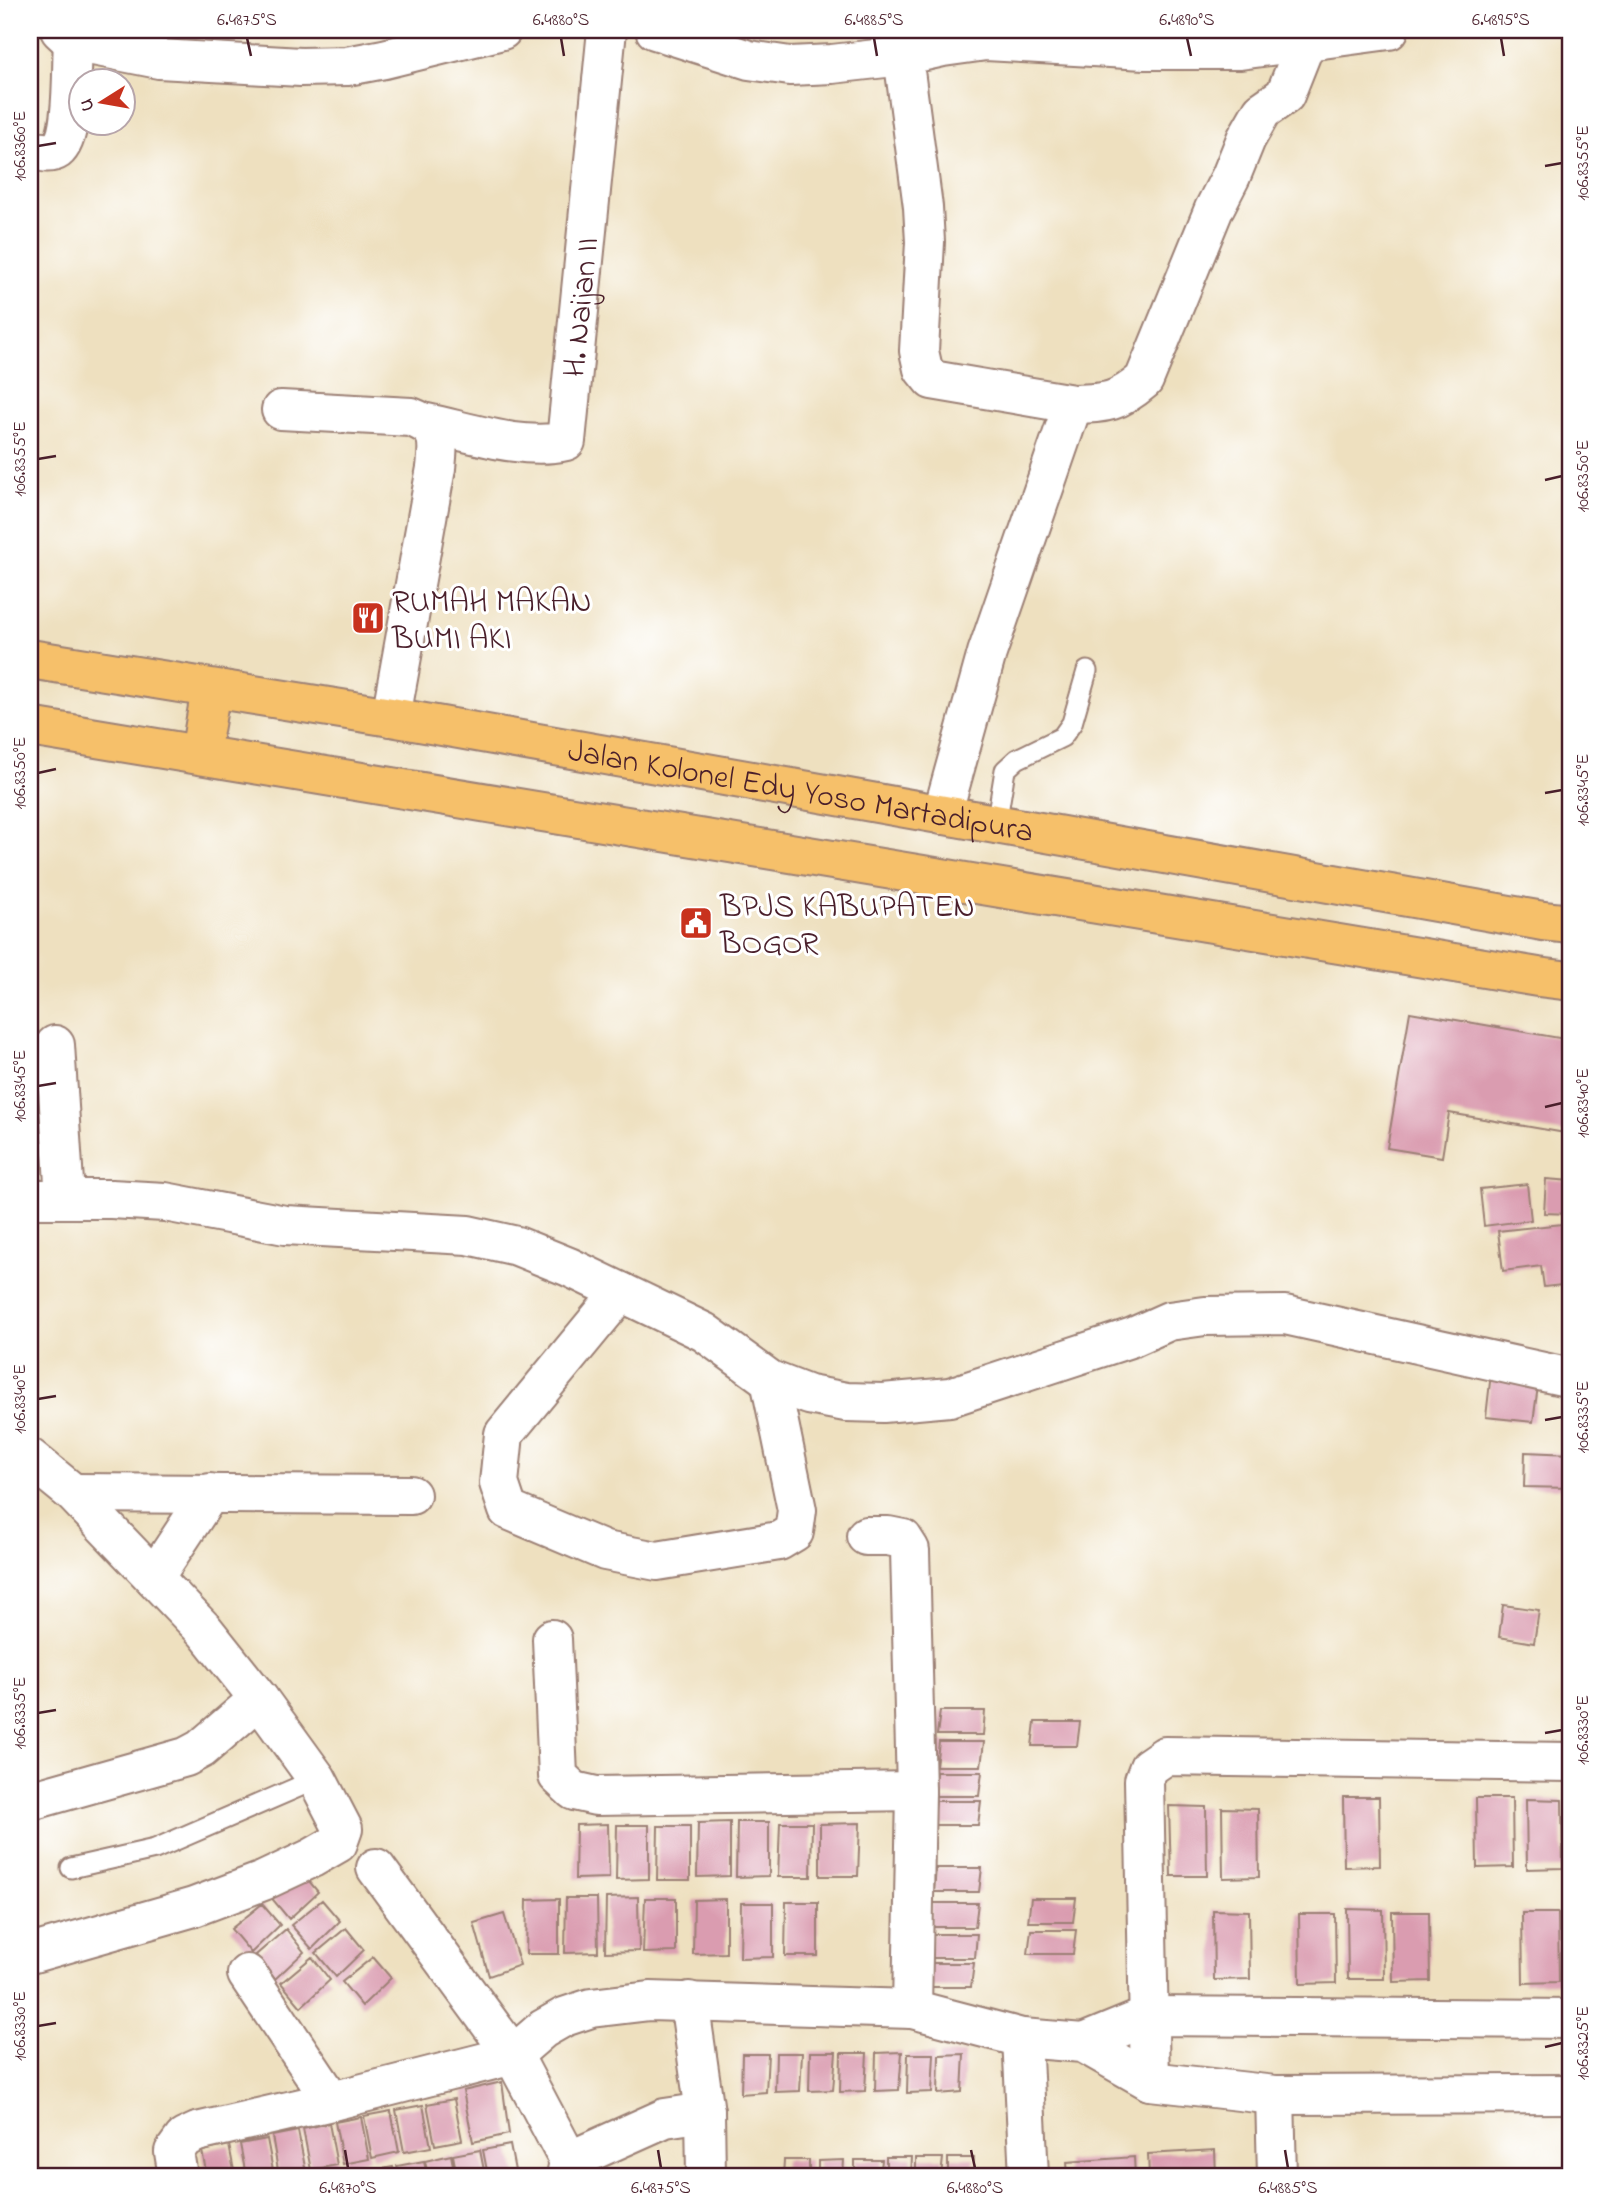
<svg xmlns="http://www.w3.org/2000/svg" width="1601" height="2206" font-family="'Indie Flower',sans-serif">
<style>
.building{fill:#da9cb0}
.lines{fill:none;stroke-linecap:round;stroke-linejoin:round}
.lane-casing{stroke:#9c8075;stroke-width:23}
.street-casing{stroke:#9c8075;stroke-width:42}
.primary-casing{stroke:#9c8075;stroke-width:42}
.lane{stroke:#fff;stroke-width:19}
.street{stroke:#fff;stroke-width:38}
.primary{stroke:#f6c06b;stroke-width:38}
.ticks{fill:none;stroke:#4a1f2b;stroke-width:2.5}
.labels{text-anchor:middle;stroke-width:6;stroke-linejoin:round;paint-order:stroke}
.street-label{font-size:32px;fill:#4a1f2b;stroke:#fff}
.poi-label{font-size:32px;fill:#4a1f2b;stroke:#fff;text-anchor:start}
.neatline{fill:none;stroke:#4a1f2b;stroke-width:2.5}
.ticks-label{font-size:18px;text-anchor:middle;fill:#4a1f2b}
</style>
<rect width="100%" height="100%" fill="#fff"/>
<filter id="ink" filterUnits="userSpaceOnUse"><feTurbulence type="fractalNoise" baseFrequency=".0143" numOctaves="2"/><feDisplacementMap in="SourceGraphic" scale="14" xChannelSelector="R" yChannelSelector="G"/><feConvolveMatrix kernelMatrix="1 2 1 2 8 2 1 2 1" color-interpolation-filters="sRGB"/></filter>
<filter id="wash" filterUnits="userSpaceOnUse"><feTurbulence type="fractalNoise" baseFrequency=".00686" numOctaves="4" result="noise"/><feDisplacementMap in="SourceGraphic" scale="28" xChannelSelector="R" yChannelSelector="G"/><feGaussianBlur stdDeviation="1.57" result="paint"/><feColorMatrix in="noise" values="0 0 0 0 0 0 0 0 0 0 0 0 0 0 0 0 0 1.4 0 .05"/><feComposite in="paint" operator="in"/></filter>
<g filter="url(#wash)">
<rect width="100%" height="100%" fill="#eee0bf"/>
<g id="blocks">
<path class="building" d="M1410,1012L1571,1040V1134L1449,1113L1442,1157L1387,1148Z
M1546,1179L1571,1181V1214L1544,1213Z
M1527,1184L1531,1220L1484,1226L1480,1189Z
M1571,1223V1284L1544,1287L1541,1266L1503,1271L1498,1231Z
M1491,1373L1539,1379L1533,1422L1486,1417Z
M1525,1452L1571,1454V1488L1524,1487Z
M1503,1605L1539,1610L1534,1643L1499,1637Z
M940,1711H985L983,1735H937Z
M1035,1722H1080L1077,1746H1032Z
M939,1742H984L981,1766H936Z
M936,1772H982L979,1796H934Z
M1343,1797H1379L1380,1866L1344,1867Z
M1476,1798H1512L1513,1867L1477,1868Z
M1526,1799L1562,1800L1563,1868L1527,1869Z
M936,1801H981L978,1825H933Z
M1169,1806L1206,1807L1207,1876H1171Z
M1222,1808L1258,1809L1259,1877L1223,1878Z
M730,1822V1876L697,1877L698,1823Z
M737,1822H769V1876L736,1877Z
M780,1823H812L811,1877H778Z
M860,1823L858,1876H820V1824Z
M608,1824L609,1878L575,1879L576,1825Z
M617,1825H649V1879L616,1880Z
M658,1826H690V1880H657Z
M936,1868H982L979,1892H934Z
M300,1870L318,1892L289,1919L269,1895Z
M638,1897L639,1951L605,1952L606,1898Z
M566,1898H597L598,1952L565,1953Z
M645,1898H676V1952L643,1953Z
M1031,1898H1076L1073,1922H1028Z
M559,1899V1954H526L527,1900Z
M726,1899V1953L693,1954L694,1900Z
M322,1900L340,1921L312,1949L291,1925Z
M786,1902H818V1956H785Z
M741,1903H773V1957L740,1958Z
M932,1903H978L975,1927H930Z
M262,1904L280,1925L251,1953L231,1929Z
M1347,1909L1383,1910L1384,1979H1348Z
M1213,1910L1249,1911L1250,1979L1214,1980Z
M1392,1912H1429L1430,1981L1393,1982Z
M1522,1913H1558L1559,1982L1523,1983Z
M504,1914L520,1965L489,1976L474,1923Z
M1299,1914H1335L1336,1983L1300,1984Z
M1565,1915H1571V1985L1567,1986Z
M346,1928L364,1950L336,1977L316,1953Z
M286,1929L304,1952L275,1979L256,1955Z
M1031,1930H1076L1073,1954H1028Z
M932,1934H977L975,1958H929Z
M312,1957L330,1980L301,2007L281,1983Z
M373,1957L391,1978L362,2006L342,1982Z
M929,1963H974L971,1987H926Z
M810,2052H836L833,2090L809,2091Z
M902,2052L899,2090L875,2091L876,2053Z
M776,2053H802L800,2091L775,2092Z
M841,2053H867L865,2091L840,2092Z
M742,2054H768L766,2092L741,2094Z
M908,2054H934L932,2092L907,2093Z
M964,2054L962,2092L938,2094L939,2055Z
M502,2082L509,2134L473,2142L463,2091Z
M454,2099L462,2140L435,2145L427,2104Z
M423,2105L431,2147L404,2152L396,2110Z
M391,2111L399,2152L372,2158L364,2116Z
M361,2117L369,2159L343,2164L335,2122Z
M329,2123L337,2165L311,2170L303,2129Z
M298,2131L306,2172L279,2176L272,2136Z
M267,2139L274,2176H246L240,2144Z
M229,2145L235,2176H207L202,2151Z
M510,2145L516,2176H488L483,2150Z
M480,2150L485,2176H457L453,2155Z
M1215,2150L1216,2176H1149L1148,2154Z
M451,2155L455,2176H428L425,2161Z
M886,2157H912L911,2176H886Z
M1134,2157L1135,2176H1068L1067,2162Z
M916,2158H943L941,2176H916Z
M948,2158H974L973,2176H948Z
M784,2160H809V2176H783Z
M844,2160L843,2176H818V2161Z
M855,2160H882L880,2176H855Z
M424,2161L427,2176H399L397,2166Z
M393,2167L395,2176H367L366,2172Z"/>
</g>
</g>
<g filter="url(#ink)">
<use href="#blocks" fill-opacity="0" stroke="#9c8075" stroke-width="2"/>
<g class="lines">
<defs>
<path id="lane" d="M996,825L1005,770L1017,759L1062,737L1072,723L1087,671
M71,1868L155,1849L317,1779"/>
<g id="street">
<path d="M60,30L73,42L159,59L301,67L347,66L384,59L502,30"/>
<path d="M655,30L749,60L790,66L832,64L903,56L943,47L986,41L1145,50H1240L1389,30"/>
<path d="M903,56L923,207L925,242L919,351L923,369L932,380L1073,404C1107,403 1117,403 1144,380L1214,209L1231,176L1246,139L1262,111L1285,95L1306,42"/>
<path d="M30,150C38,151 50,155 57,150C75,136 71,65 73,42"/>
<path d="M281,410L411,417C440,428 439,440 436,468L391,717"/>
<path id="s1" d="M427,423C470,432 523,451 566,441L607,30"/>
<path d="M942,815L987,653L1073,404"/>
<path d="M55,1045L65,1198"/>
<path d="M30,1199H111L165,1202L285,1225L468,1235L517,1246L569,1267L704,1332L770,1380L809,1395L846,1402L883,1403L950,1397L1133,1337L1169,1321L1205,1316L1285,1315L1571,1378"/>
<path d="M621,1292L504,1434L499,1483L508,1510L605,1551L657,1561L779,1541L794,1532L797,1510L770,1380"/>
<path d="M30,1458L73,1493L205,1631L259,1699L317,1779L343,1829L338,1843L312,1858L263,1881L194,1907L30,1954"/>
<path d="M73,1493L411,1495"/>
<path d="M866,1536H888L903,1539L910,1550L916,1791L912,2009"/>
<path d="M155,1576L210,1493"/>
<path d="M552,1639L558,1776L574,1791L596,1796L916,1791"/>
<path d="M30,1801L186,1757L201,1749L259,1699"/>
<path d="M376,1868L513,2055L569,2161L566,2176"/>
<path d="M247,1974L332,2101"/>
<path d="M689,2001L705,2112L706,2176"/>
<path d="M1022,2038L1029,2176"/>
<path d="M1083,2043L1149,2016L1571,2019"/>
<path d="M1150,2081L1144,1780L1149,1767L1165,1756L1571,1762"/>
<path d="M1275,2095L1277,2176"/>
<path d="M569,2161L665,2118L705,2112"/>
<path d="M178,2176L174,2152L184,2138L197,2132L332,2101L513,2055L543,2029L564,2017L591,2008L650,2001L912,2009L1022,2038L1083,2043L1150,2081L1275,2095L1571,2094"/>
</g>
<g id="primary">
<path id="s2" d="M30,659L391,717L1543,921L1571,924"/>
<path d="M30,727L1538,977L1571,981"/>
<path d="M200,754L211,689"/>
</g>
</defs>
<use href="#lane" class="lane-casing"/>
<use href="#street" class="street-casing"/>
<use href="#primary" class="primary-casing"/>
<use href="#lane" class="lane"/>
<use href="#street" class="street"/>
<use href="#primary" class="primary"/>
</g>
</g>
<path class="ticks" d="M247,38L251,56M561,38L564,56M874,38L877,56M1187,38L1191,56M1501,38L1504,56M38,146L56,143M1545,166L1562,163M38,459L56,456M1545,480L1562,476M38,773L56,769M1545,793L1562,790M38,1086L56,1083M1545,1107L1562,1103M38,1399L56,1396M1545,1420L1562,1417M38,1713L56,1710M1545,1733L1562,1730M38,2026L56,2023M1545,2047L1562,2043M345,2150L348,2168M658,2150L661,2168M971,2150L975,2168M1285,2150L1288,2168"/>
<defs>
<symbol id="restaurant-square" viewBox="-11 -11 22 22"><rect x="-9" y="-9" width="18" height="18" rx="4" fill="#c8321e" stroke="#fff"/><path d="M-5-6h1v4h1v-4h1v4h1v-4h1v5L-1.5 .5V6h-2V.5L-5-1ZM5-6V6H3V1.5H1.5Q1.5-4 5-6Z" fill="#fff"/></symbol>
<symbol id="civic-square" viewBox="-11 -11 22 22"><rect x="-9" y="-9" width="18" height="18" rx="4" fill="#c8321e" stroke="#fff"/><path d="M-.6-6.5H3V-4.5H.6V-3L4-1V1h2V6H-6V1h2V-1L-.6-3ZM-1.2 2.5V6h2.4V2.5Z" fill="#fff"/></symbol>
</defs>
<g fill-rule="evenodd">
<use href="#restaurant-square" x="349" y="599" width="38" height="38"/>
<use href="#civic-square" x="677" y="904" width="38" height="38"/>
</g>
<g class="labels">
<g class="street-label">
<text dy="11" stroke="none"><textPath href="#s1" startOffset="276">H. Naijan II</textPath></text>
<text dy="11" stroke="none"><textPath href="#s2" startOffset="782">Jalan Kolonel Edy Yoso Martadipura</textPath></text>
</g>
<g class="poi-label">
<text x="392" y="611">RUMAH MAKAN<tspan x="392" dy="37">BUMI AKI</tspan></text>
<text x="720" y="916">BPJS KABUPATEN<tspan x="720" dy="37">BOGOR</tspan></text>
</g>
</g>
<rect width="1601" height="2206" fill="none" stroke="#fff" stroke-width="77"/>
<g transform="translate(102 102) rotate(259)"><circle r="33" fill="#ffffff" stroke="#b7a5aa" stroke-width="2"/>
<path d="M0-5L12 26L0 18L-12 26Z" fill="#c8321e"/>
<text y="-10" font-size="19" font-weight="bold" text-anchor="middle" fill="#4a1f2b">U</text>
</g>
<rect x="38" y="38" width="1524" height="2130" class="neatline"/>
<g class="ticks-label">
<text x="247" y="25">6.4875°S</text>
<text x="561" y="25">6.4880°S</text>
<text x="874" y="25">6.4885°S</text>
<text x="1187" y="25">6.4890°S</text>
<text x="1501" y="25">6.4895°S</text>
<text transform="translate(19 146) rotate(-90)" y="6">106.8360°E</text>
<text transform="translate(1582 163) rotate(-90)" y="6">106.8355°E</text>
<text transform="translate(19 459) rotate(-90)" y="6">106.8355°E</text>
<text transform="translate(1582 476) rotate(-90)" y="6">106.8350°E</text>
<text transform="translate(19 773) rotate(-90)" y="6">106.8350°E</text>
<text transform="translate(1582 790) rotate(-90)" y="6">106.8345°E</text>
<text transform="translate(19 1086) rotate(-90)" y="6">106.8345°E</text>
<text transform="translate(1582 1103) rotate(-90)" y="6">106.8340°E</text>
<text transform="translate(19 1399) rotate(-90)" y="6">106.8340°E</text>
<text transform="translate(1582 1417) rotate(-90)" y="6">106.8335°E</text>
<text transform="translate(19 1713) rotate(-90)" y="6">106.8335°E</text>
<text transform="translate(1582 1730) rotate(-90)" y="6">106.8330°E</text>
<text transform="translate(19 2026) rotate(-90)" y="6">106.8330°E</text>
<text transform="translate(1582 2043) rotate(-90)" y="6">106.8325°E</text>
<text x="348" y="2193">6.4870°S</text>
<text x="661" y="2193">6.4875°S</text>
<text x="975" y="2193">6.4880°S</text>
<text x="1288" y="2193">6.4885°S</text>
</g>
</svg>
